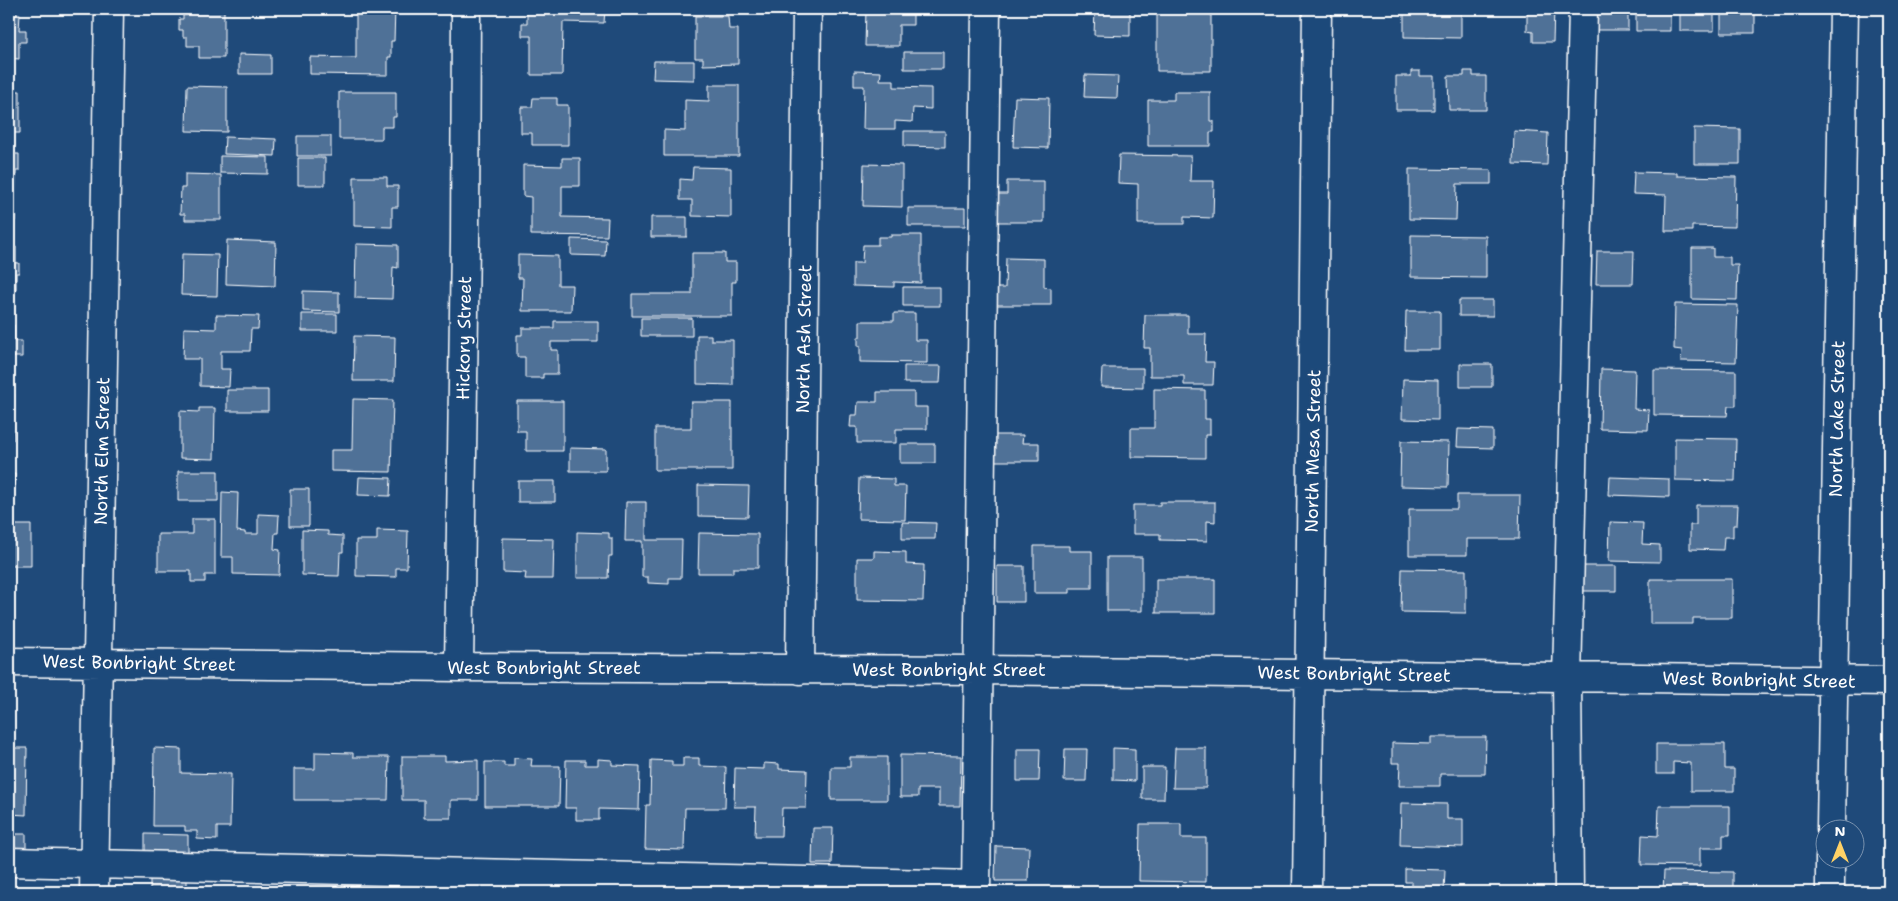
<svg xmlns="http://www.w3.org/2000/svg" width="1898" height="901" font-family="'Shantell Sans',sans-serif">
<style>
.building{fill:#507197;stroke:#fff}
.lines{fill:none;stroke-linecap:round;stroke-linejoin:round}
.minor-casing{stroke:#fff;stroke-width:31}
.minor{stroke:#1f4a7a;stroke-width:28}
.labels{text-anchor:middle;stroke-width:5;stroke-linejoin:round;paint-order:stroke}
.street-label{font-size:18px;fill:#fff;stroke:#1f4a7a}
</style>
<rect width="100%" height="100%" fill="#1f4a7a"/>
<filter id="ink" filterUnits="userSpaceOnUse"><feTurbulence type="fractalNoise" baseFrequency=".02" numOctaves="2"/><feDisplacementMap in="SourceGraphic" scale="10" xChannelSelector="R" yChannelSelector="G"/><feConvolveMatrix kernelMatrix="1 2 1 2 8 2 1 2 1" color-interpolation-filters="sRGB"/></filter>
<g filter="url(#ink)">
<path class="building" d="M356,9H395L394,41H391V57H388V75L310,74V57L356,58Z
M567,9H605L604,23L563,22L562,75H531V36H522V23H527V12L567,13Z
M866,9H913V25H899V46H865Z
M1095,9H1130V36L1094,35Z
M1157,9H1211V71H1157Z
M1404,9H1461V38L1404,37Z
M1527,9H1554L1553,42H1533V32L1527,31Z
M1594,9H1628V30H1594Z
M1636,9H1670V31H1636Z
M1680,9H1714V31H1680Z
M1721,9H1755V33H1721Z
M187,10H224V58H199V46H187V37H183V30H179V19H183V15H187Z
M9,14H20L19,30H26V42H19V59L9,58Z
M695,16H728L729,29H738V64L703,65V58H695Z
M904,52H943V69H904Z
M239,54L271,55V74H239Z
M654,61H694V80L653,79Z
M854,71L881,72L880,80H894V87L931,88V109L913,108L912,122L895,121V129H863L864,86H854Z
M1411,71H1420V76H1434V110H1396V76H1411Z
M1464,71H1473V76H1486V110H1449L1448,76H1464Z
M1085,75L1118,76L1117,98L1084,97Z
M709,85H739V156H664V130L685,131V100L709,101Z
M187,86L227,87V132L186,131Z
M9,91H20V133H9Z
M339,92H396V117H393V127H382V139H339Z
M1174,92H1210V121H1214V132H1210V146H1148V100H1174Z
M1015,97L1049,98L1048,148L1013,147Z
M533,98H557V105H568V145H532V133H521V107H532Z
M1694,128L1740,129V164H1694Z
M904,131H945V147L904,146Z
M1514,131L1548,133L1547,165L1513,164Z
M297,136H331V156H297Z
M225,137L276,139L275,156L224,154Z
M9,154H19V171H16L15,221H9Z
M1119,155L1191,156L1190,181H1214L1213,218L1184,217V224H1138V184L1118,183Z
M220,156L268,157V174L220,173Z
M298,158H325V185H298Z
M562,158H580V186H562V217L608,218L607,236L531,235V197L523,196V165L562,166Z
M864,164L902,165V207L863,206Z
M693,167L731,168V217L692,216V200H680V179L692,180Z
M1409,169L1491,170V184H1457L1456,220L1409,219Z
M1634,172L1677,173V176L1736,177L1735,227L1692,226V231H1665L1666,195L1633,194Z
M185,174L221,175V220H185V214H180L181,188H185Z
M354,177H387V186H398V207H392V227L354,226Z
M1007,181H1044V222H993V194H1007Z
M908,208H965V226H908Z
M651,217H687V237H651Z
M891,235H921V283L894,282V287L853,286V263H862L863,245H878V237H891Z
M1411,235L1486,236V278L1411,277Z
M571,239L606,240L605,256L571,255Z
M227,240L276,242L275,286L226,284Z
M356,244L398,245V268L393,267L392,299L355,298Z
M9,247H16V263H19V273H16V291L9,290Z
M1692,248H1713V257H1730V265H1738L1737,300L1692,299Z
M1597,251H1634L1633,284H1596Z
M692,253H725V262H736V282H732V316H632V294H692Z
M182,254L218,255L217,296L181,295Z
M518,255L558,256V285H572L571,311H522L523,278H518Z
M1006,258L1044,259V287L1051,288V305H994V288H1005Z
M903,287H940V306H903Z
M303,291L339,292V312L303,311Z
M1459,300H1493V316H1459Z
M1675,304L1738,305L1736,362L1681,361L1682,350L1674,349Z
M1406,311H1440V350H1405Z
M894,313H915V340H927V363L860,362V346H858V337H860V321H894Z
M302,314H337V331H302Z
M216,315L259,316L258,329H251L250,351H221V369H230L229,387L200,386V359H183L184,328L216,329Z
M1145,315H1188V334H1206L1205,362H1214L1213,385H1184V376H1150V348H1144Z
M641,318H692V336H641Z
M554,321H598V342H551V350H558V374H543V378H525V357H517V335H522V328H554Z
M9,325H14V341H22V357H13V377H9Z
M697,335H711V340H733V385L697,384Z
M354,336L395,337L394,381H353Z
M1460,364H1492V387H1460Z
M904,366H941L940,383H904Z
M1102,368H1143V388L1101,387Z
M1601,369L1635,370L1634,409L1649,410L1648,430L1600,429Z
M1654,370L1736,371V406H1728L1727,416L1654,415Z
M1403,379L1438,380V420L1402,419Z
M1154,389L1205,390V419H1210V435H1205V458L1131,457V428H1154Z
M227,390H268V411H227Z
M877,392H914V407H927V429H896V443H857V427H850L851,415H857L858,402H877Z
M9,394H14L13,440H9Z
M353,399L393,400L391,472L331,471V450H352Z
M517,401H563V451H526V431H517Z
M691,402H732V470H655V428H691Z
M199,408H215L214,459L180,458V411L199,412Z
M1458,429L1493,430V448L1457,447Z
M994,435H1023L1022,443H1039V461H994Z
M1675,438L1736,439L1735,481L1675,480Z
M1401,441L1449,442L1448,487L1400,486Z
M900,444H935V463H900Z
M570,448L606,449V471H570Z
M178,471H218V501H178Z
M9,474H15L14,491H9Z
M359,477L391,478L390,496L358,495Z
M1610,477L1669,479V497L1609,495Z
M859,478L894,479V486H906L905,520L858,519Z
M518,481H555V502H518Z
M698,485L749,486L748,517L698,516Z
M290,489H309V526H290Z
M222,492L238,493L237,531L245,532V534H258V514L279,515L278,533H275L274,549L280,550L279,575L233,574V557H221Z
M1457,495H1520L1519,539H1467V555H1409V509H1457Z
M626,502H646V540H682L681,578H669V584L648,583V577H642V541H625Z
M1160,502H1215V522L1207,521V541L1160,540V534H1133V505H1160Z
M1696,505H1738L1737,525H1733V537H1724L1723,550L1690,549V525H1696Z
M192,519H215V575H205V582H191V571H158V534H192Z
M902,522L936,523L935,539H902Z
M1610,522L1643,523L1642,544L1660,545V562L1609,561Z
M9,525H31V566H10V573H9Z
M302,530L328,531V535L343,536V552H340L339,576L302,575Z
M377,530L408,531L407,568H396V577L356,576V540H377Z
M577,532L609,533V538H612V556H609L608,578H577Z
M699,533L758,534V568H733V573H698Z
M503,538L554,539L553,579H525L526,573L503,572Z
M1034,546H1069V551H1092V588H1070V593H1034Z
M874,551L906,552V564L924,565L923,601L857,600V558H874Z
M1107,557H1142V611H1107Z
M997,566H1024V602H997Z
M1582,566H1616V591H1582Z
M1402,569L1466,570V613L1401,612Z
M1156,579H1215V613H1156Z
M1650,579H1732V618H1693V624H1650Z
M1431,737H1486L1485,774H1440V786H1399L1400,763H1392V743L1431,744Z
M1656,744H1725V769H1734V791H1691V763L1673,762V774H1656Z
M9,748H27L26,815L9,814Z
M154,748L181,749V773L231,774L230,827H217V840L197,839V831H185V826H153Z
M1113,748L1135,749V781L1113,780Z
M1175,748H1206V788H1173Z
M1017,749H1040L1039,781H1017Z
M1065,749H1087L1086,781H1064Z
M315,752L353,753V757H389L388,800H294V769H315Z
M900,755L961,756L960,806H939V789H918V797H900Z
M402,756H445V761L478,760V800H451V818H424V800H402Z
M850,757H887V800H831V767H850Z
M514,758L532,759L531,766H560L559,806H485V762H504V766H514Z
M683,758H699V766L726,767L725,808H685L684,850L645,849L646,805H650L651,760L672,761V766H683Z
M598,759L612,760V765L640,766L639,810L599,809V820H576V808H565L566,760H585V765H598Z
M764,763L779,764V769L807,770L806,808H782L781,836H755L756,807H734L735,768L764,769Z
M1142,767H1165L1164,799H1142Z
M1401,803L1447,804V819H1463V847L1400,845Z
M1659,806H1730V835H1723V848H1700V866L1641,865L1642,835L1658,836Z
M1140,824H1181V838H1206V882L1139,881Z
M813,828H833L832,864H812Z
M9,834H26V852H9Z
M145,834L188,835V857L145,856Z
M996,846L1029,847L1028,881H995Z
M1405,869L1445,870L1444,892H1412V882H1405Z
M1664,871L1733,872V892H1642H1663Z
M150,879L187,880V892H150Z"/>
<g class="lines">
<defs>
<path id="minor" d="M9,662L459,667L979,670L1889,681
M459,667L465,242L466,9
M800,670L807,9
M1831,828L1844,9
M9,862L976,885
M94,892L109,9
M976,892L986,9
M1307,892L1317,9
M1569,892L1567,678L1583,9
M1830,892V858"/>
</defs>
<use href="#minor" class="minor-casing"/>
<use href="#minor" class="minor"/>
</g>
</g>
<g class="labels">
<g class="street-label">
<text transform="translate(464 338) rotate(-89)" y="6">Hickory Street</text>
<text transform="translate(804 339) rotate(-89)" y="6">North Ash Street</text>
<text transform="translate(1837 419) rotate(-89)" y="6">North Lake Street</text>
<text transform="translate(102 451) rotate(-89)" y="6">North Elm Street</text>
<text transform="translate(1313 451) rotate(-89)" y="6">North Mesa Street</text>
<text transform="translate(139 663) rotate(1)" y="6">West Bonbright Street</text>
<text x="544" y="674">West Bonbright Street</text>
<text x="949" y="676">West Bonbright Street</text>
<text transform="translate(1354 674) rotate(1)" y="6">West Bonbright Street</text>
<text transform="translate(1759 680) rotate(1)" y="6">West Bonbright Street</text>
</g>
</g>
<rect width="1898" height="901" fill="none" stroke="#1f4a7a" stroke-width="30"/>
<rect x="15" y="15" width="1868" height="871" fill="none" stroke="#fff" stroke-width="2" filter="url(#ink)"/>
<g transform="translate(1840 844)"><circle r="24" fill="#1f4a7a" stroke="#7992af"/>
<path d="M0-4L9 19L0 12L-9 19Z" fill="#ffd166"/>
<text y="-8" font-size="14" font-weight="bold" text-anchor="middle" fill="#ffffff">N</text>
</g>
</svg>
